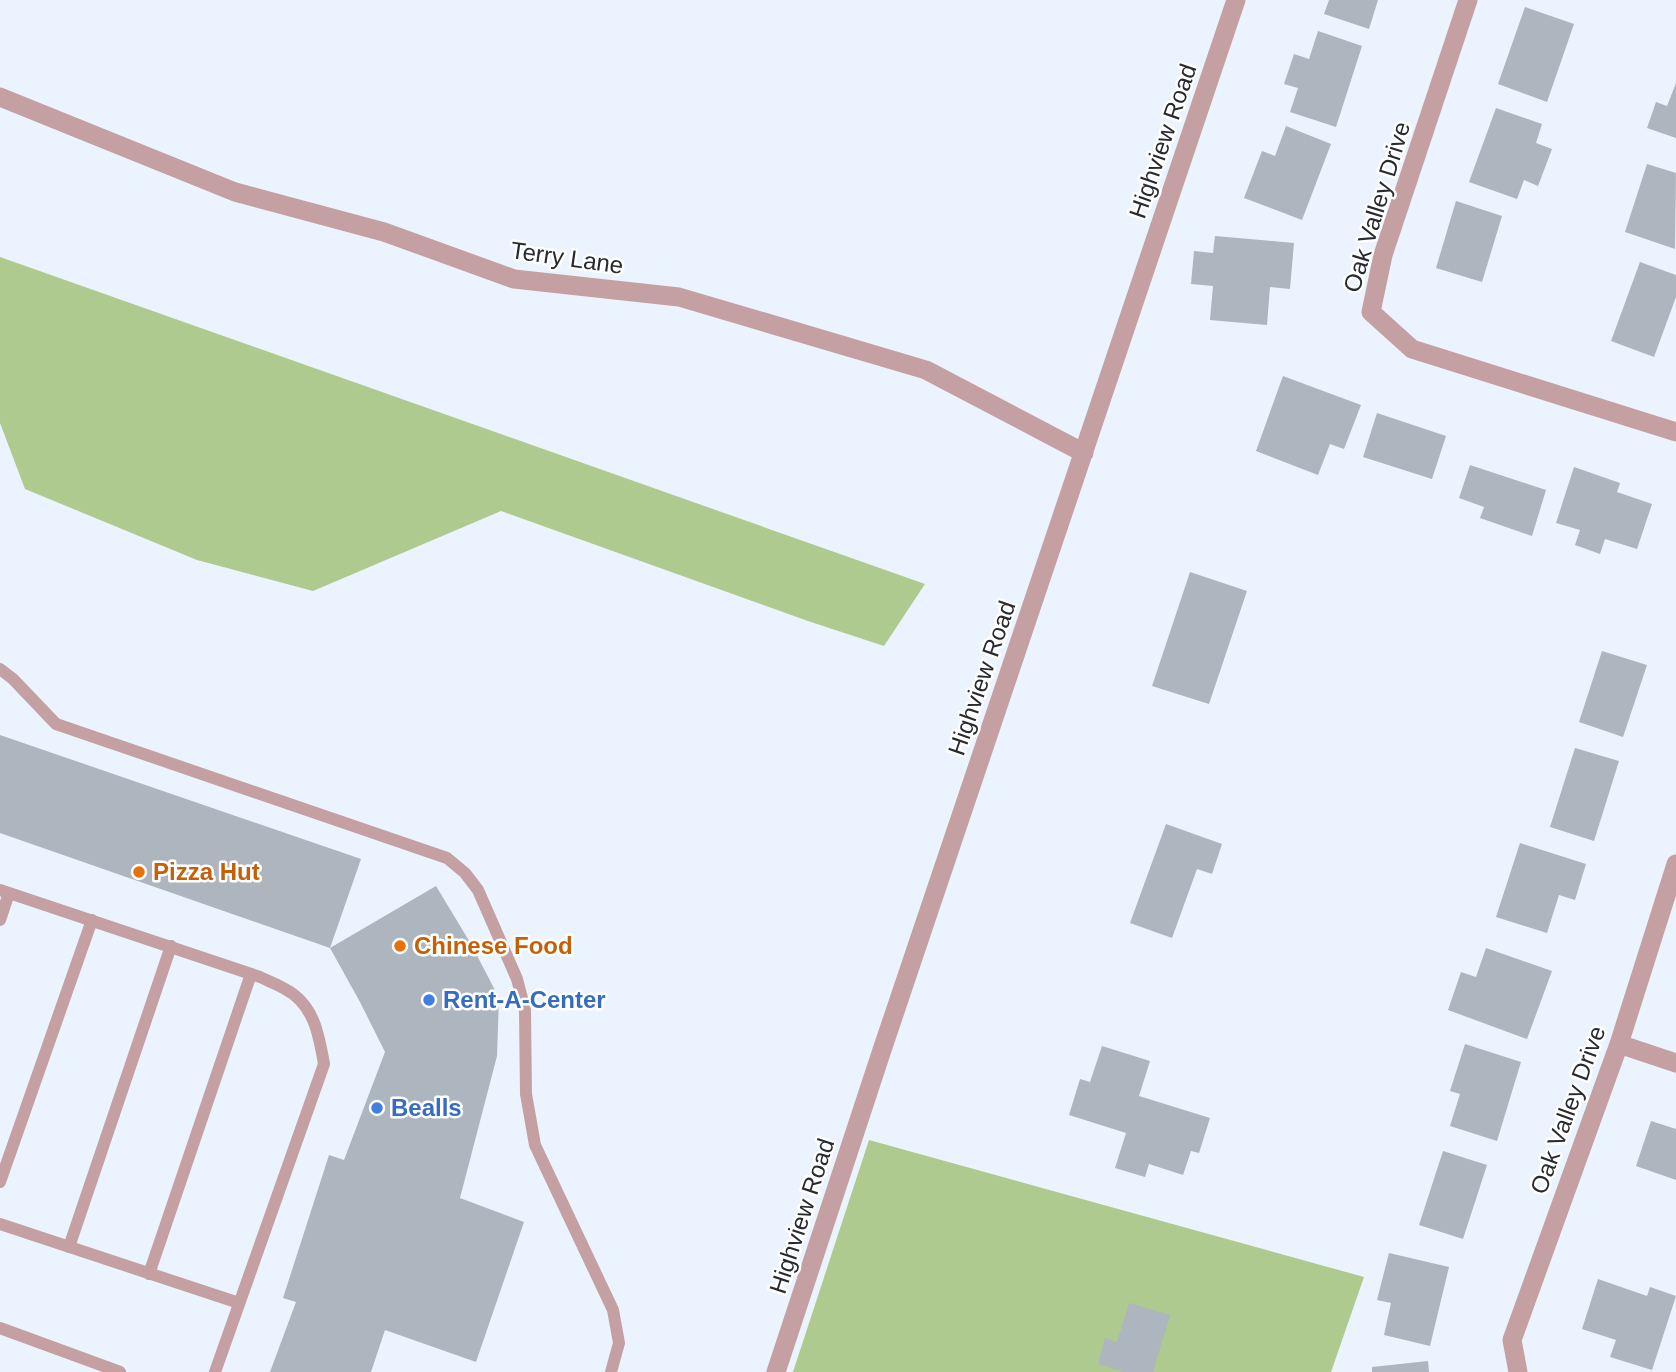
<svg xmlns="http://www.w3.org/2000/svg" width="1676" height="1372" font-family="Helvetica,sans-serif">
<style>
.green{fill:#aeca8e}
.building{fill:#adb5bf}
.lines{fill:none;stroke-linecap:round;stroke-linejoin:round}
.service{stroke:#c4a0a3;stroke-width:12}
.minor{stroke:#c4a0a3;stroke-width:19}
.food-dot{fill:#e8710a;stroke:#fff;stroke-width:2.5}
.shop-dot{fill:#3f7fe0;stroke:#fff;stroke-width:2.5}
.labels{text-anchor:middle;stroke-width:5;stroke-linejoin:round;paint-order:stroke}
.street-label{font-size:24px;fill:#272a2e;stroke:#fff}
.food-label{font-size:24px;font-weight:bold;fill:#c56008;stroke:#fff;text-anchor:start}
.shop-label{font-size:24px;font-weight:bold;fill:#366cbe;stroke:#fff;text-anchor:start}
</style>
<rect width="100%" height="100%" fill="#ebf3fe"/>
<path class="green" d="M0,257L925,584L884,646L808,621L501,511L313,591L197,560L25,489L0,423Z
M869,1140L1364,1277L1331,1372H793Z"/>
<path class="building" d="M1329,0H1378L1369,29L1324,14Z
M1525,7L1574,24L1547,102L1498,84Z
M1318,31L1362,46L1336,127L1290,112L1298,88L1284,84L1294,54L1309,59Z
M1676,83V138L1647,128L1656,102L1667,106Z
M1496,108L1542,124L1536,143L1552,149L1538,186L1524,180L1517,199L1469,182Z
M1286,126L1331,144L1302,220L1244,198L1262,151L1275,156Z
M1647,164L1676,173L1675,249L1625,232Z
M1456,201L1502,216L1482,282L1436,268Z
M1215,236L1294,243L1290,289L1270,287L1267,325L1210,320L1213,286L1191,284L1194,251L1213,253Z
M1640,262L1676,275V297L1654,357L1611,341Z
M1283,376L1361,405L1344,449L1330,444L1318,475L1256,451Z
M1377,413L1446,436L1432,479L1363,457Z
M1470,465L1546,490L1532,536L1480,518L1484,507L1459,498Z
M1574,467L1620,483L1617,492L1652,504L1637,549L1605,539L1600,554L1575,545L1580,530L1556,523Z
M1190,572L1247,591L1209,704L1152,686Z
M1602,651L1647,665L1623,737L1579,722Z
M0,735L361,859L330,948L0,833Z
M1575,748L1619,761L1594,841L1550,827Z
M1166,824L1222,844L1212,874L1197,869L1172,938L1130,923Z
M1520,843L1586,864L1575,900L1559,895L1547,933L1496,917Z
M436,886L471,944L499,998L497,1056L460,1198L524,1222L476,1362L385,1330L371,1372H270L296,1302L283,1298L329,1155L344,1160L385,1052L360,1002L330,948Z
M1486,948L1552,971L1527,1039L1448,1010L1461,972L1476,977Z
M1465,1044L1521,1062L1497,1141L1450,1126L1460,1094L1450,1091Z
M1102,1046L1150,1061L1139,1096L1210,1118L1199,1153L1191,1151L1183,1175L1149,1164L1145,1177L1115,1168L1126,1133L1069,1115L1080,1079L1090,1082Z
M1651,1121L1676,1129V1180L1636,1166Z
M1443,1151L1487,1165L1463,1239L1419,1225Z
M1389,1253L1449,1267L1430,1346L1384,1335L1391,1303L1377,1300Z
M1598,1279L1647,1296L1650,1287L1676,1296L1652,1370L1610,1357L1616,1340L1582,1329Z
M1129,1303L1170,1315L1153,1372H1124L1098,1364L1105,1338L1117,1342Z
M1428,1361L1429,1372H1372V1367Z"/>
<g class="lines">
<path class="service" d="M0,669L13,679L56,724L447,858L465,873L478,890L517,979L525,1010L526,1094L535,1145L613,1310L619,1343L611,1372
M0,890L260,977C268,981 277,984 285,989C314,1004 319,1035 324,1064L215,1372
M0,920L9,893
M0,1182L92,920
M0,1224L239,1303
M69,1247L171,946
M149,1274L251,974
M0,1328L120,1372"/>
<path class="minor" d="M1468,0L1383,255L1371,312L1412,349L1676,432
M0,97L235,192L384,232L514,279L679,297L926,370L1084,453
M1619,1044L1676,1063
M776,1372L882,1050L1236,0
M1518,1372L1512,1340L1619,1044L1676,864"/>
</g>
<g class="food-dot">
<circle cx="139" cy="872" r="7"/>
<circle cx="400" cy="946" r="7"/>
</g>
<g class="shop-dot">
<circle cx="429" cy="1000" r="7"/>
<circle cx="377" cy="1108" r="7"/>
</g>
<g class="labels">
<g class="street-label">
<text transform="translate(1163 141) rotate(-71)" y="8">Highview Road</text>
<text transform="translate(1377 207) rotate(-73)" y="8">Oak Valley Drive</text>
<text transform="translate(567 258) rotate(8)" y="8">Terry Lane</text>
<text transform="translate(982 678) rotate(-71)" y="8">Highview Road</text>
<text transform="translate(1568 1110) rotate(-70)" y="8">Oak Valley Drive</text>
<text transform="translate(802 1216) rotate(-72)" y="8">Highview Road</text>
</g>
<g class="food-label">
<text x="153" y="880">Pizza Hut</text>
<text x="414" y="954">Chinese Food</text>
</g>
<g class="shop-label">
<text x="443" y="1008">Rent-A-Center</text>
<text x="391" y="1116">Bealls</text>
</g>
</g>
</svg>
